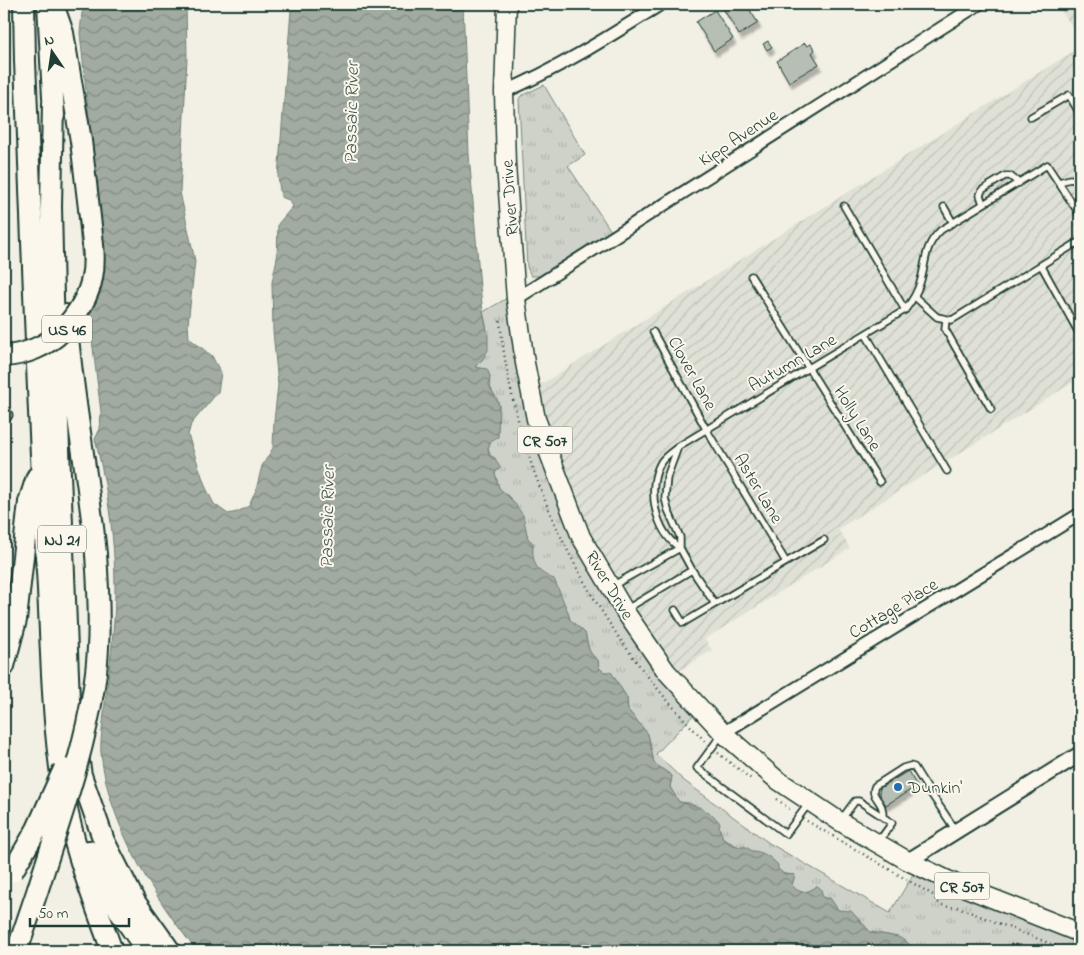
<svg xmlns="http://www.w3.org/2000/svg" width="1084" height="955" font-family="'Indie Flower',sans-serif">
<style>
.industrial{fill:url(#industrial-furrows)}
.park{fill:url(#park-tufts);stroke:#77887e}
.water{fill:url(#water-waves);stroke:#6e7f75}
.building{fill:#b7beb3;stroke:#1f3d34;filter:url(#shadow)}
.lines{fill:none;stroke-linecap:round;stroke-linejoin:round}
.service-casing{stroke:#1f3d34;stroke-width:9}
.minor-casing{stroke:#1f3d34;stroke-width:15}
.tertiary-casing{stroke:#1f3d34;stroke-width:18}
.primary-casing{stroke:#1f3d34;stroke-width:21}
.motorway-casing{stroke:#1f3d34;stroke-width:24}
.path{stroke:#1f3d34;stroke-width:2.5;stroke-dasharray:1 4;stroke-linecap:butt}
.service{stroke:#fbf7ec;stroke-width:5.5}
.minor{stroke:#fbf7ec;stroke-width:11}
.tertiary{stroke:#fbf7ec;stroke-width:14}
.primary{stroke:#fbf7ec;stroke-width:18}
.motorway{stroke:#fbf7ec;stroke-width:20}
.motorway-bridge-casing{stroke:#1f3d34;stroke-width:24;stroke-linecap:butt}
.motorway-bridge{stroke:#fbf7ec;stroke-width:20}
.poi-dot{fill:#1f6fb2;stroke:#fbf7ec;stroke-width:2}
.labels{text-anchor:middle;stroke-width:4;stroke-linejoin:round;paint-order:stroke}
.shield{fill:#fbf7ec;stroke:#61756b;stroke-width:1}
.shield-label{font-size:16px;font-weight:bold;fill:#1f3d34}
.street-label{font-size:18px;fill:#1f3d34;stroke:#fbf7ec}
.poi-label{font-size:18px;fill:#1f3d34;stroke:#fbf7ec;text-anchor:start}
.water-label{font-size:19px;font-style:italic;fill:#465e55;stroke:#fbf7ec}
</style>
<defs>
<pattern id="industrial-furrows" width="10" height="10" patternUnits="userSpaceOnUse" patternTransform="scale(1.25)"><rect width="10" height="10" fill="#e0e1d6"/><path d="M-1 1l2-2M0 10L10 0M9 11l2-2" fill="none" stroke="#c0c2b8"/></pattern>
<pattern id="park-tufts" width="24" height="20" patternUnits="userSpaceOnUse" patternTransform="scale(1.25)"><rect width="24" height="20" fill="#cfd2c8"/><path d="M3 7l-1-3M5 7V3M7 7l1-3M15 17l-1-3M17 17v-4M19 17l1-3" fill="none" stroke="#b1b5ac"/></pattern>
<pattern id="water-waves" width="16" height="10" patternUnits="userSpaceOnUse" patternTransform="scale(1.25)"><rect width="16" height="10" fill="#a2aba1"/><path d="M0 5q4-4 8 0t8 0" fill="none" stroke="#838c84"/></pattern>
<filter id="shadow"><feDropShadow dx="3" dy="5.5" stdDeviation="1" flood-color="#0004"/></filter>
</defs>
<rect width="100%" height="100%" fill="#f2f0e5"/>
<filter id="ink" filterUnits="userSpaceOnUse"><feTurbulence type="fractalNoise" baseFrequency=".02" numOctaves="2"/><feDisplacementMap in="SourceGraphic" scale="10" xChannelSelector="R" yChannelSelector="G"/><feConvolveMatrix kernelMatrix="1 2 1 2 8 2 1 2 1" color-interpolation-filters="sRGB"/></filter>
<g filter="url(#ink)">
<path class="industrial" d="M1057,4H1080V39Z
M1080,47V378L838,529L850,548L705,639L712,650L674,674L577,526L532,390Z"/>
<path class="park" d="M544,85L585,155L568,166L611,231L539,276H531L527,267L519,99L521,96Z
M516,293L536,419L581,537L700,708L656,754L683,780L769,843L890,913L918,866L1080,933V951H951L946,948L936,951H916C900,935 892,936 870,932C861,920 853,913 838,910L830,898C822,899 820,892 817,886C808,893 799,895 792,885L795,875L784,874L746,847H739L723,839L719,827L690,803L679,802L670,787L672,776L654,763L648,734L628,710L627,698L611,672H604L599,668L598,660C587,653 588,644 585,633L570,620L568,612L536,566L532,558L533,543L528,539L525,527L511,499L499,488L488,447C492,441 500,413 499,405C497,392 487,392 490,376L475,367C492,351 488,333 483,312Z"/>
<path class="water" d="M86,4H186L187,58L180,192L195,261L188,324L189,338L212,356L221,373L218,392L191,424L188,435L206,488L214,504L228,514L237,512L249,506L256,490L262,466L273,448L274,421L278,385L273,331L272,282L277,258L278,224L293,206L289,200L281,197L278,177L291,10L286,4H463L469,154L480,287L483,312L488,335V350L483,359L475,367L487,369L490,376L489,385L499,405L498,437L492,440L488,448L489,455L495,458L500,468L495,473L499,488L511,499L523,515L528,539L533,543C532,562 535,572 554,579L568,612L570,620L585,633C588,644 587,653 598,660L599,668L604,672H611L627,698L628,710L648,734L654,763L672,776L670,787L679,802C694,804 710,810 720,823L719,827L723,839L739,847H746L752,851C762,851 771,857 778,865V869L784,874L795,875L792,885C799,895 808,893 817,886C822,888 822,892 822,897L826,899L830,898L838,910L851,911L870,932L898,937L906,941L916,951H197C154,898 108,823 101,753C100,740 103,725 104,712C107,686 111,659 113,633C119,567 111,502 95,439L100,429L101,412L81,251L78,215L79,187L88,155L90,128L80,33L82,13Z"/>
<path class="building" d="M723,4H746L758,23L739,35L721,5Z
M715,10L733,39L714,51L696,22Z
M768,41L772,47L767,50L763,44Z
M805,43L807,46L811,44L815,50L812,53L819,64L789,82L777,61Z
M908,771L917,786L886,805L884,802L882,803L879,797L881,796L879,792L880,788Z"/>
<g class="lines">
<defs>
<path id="service" d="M1031,117L1069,95L1080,114
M1059,182L1070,179L1080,181
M983,204L980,195L982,190L1005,176H1010L1019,183
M844,206L905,310
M944,207L953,223
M1041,265L1080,335
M751,276L880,482
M915,297L937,317L952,320L1080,241
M946,319L945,329L991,409
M653,332L706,429L786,562
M866,335L947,471
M678,447L667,477L665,498L668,510L680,537V548L692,570L715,604L824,540
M680,548C655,532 646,488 661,462C665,456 673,451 679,446L905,310C912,301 917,293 920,283C927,261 923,247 941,230L1047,165L1080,215
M612,586L680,548
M625,610L692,570
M675,610L683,623L715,604
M722,734L697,768L786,834L809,803
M883,817C883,814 883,811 882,808C880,800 870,795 875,786L903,768L910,766L914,767C927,789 942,809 956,831
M841,820L855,801H859L892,823L879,841"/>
<path id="minor" d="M504,92C560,68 610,36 661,4
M516,299L979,4
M4,416L6,415
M723,733L1080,514"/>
<path id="tertiary" d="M908,861L1080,754"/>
<path id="primary" d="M507,4L504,92L506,165L516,299L525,363L536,419L581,537L624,610L666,671L723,733L776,779L839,821L908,861L956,884L1080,933"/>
<path id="motorway" d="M24,4L25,61C32,231 37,401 47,571C52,652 51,734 68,814C78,860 96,906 112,951
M48,4L54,116
M56,13L63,33L81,141
M53,103L51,207L53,298L69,700L81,775L104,841L135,902L170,951
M66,315C72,395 88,474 96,554
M4,666L16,620L29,502L37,477
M89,851L120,912L147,951
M17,951L38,889"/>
</defs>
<use href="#service" class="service-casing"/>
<use href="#minor" class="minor-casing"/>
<use href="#tertiary" class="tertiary-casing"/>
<use href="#primary" class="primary-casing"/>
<use href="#motorway" class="motorway-casing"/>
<path class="path" d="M500,321C516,480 594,630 706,742
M718,753L751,779
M777,799L792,811
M807,821L933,895C938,905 945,908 957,907L1069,951"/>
<use href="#service" class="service"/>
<use href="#minor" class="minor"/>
<use href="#tertiary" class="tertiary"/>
<use href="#primary" class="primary"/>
<use href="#motorway" class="motorway"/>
<defs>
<path id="motorway-bridge" d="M4,356C25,355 47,346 62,331C76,316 88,299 92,278C96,258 92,237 90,217C87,191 84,166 81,141
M12,872L37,829L64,769
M38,889C59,822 83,757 94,687C101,643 99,598 96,554"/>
</defs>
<use href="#motorway-bridge" class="motorway-bridge-casing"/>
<use href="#motorway-bridge" class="motorway-bridge"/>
</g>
</g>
<circle class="poi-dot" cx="898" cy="787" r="5"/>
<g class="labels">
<g class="shield">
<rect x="42" y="315.5" width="50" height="27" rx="4"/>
<rect x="517.5" y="426.5" width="55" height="27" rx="4"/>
<rect x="38" y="525.5" width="48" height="27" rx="4"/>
<rect x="934.5" y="872.5" width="55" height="27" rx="4"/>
</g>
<g class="shield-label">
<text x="67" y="335">US 46</text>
<text x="545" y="446">CR 507</text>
<text x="62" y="545">NJ 21</text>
<text x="962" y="892">CR 507</text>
</g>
<g class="street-label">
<text transform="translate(738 137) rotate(-33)" y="6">Kipp Avenue</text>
<text transform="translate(509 198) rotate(-94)" y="6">River Drive</text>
<text transform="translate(792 362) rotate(-30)" y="6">Autumn Lane</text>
<text transform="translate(693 373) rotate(61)" y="6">Clover Lane</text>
<text transform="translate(858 418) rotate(58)" y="6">Holly Lane</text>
<text transform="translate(759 488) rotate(59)" y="6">Aster Lane</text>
<text transform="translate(610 585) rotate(59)" y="6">River Drive</text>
<text transform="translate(893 608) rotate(-31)" y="6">Cottage Place</text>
</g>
<g class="poi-label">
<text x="908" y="793">Dunkin'</text>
</g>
<g class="water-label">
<text transform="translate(350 113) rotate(-89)" y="7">Passaic River</text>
<text transform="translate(326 517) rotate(-89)" y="7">Passaic River</text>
</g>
</g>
<rect width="1084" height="955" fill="none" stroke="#fbf7ec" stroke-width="20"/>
<rect x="10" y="10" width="1064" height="935" fill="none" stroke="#1f3d34" stroke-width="2" filter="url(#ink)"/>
<g transform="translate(52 52) rotate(347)" stroke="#fbf7ec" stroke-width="4" paint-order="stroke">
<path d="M0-4L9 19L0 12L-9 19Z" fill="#1f3d34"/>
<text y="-8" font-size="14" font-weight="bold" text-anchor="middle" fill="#1f3d34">N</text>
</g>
<path d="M30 918v8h99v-8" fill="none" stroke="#1f3d34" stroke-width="2.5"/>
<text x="38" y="918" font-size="15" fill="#1f3d34" stroke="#fbf7ec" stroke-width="4" paint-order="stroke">50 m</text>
</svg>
